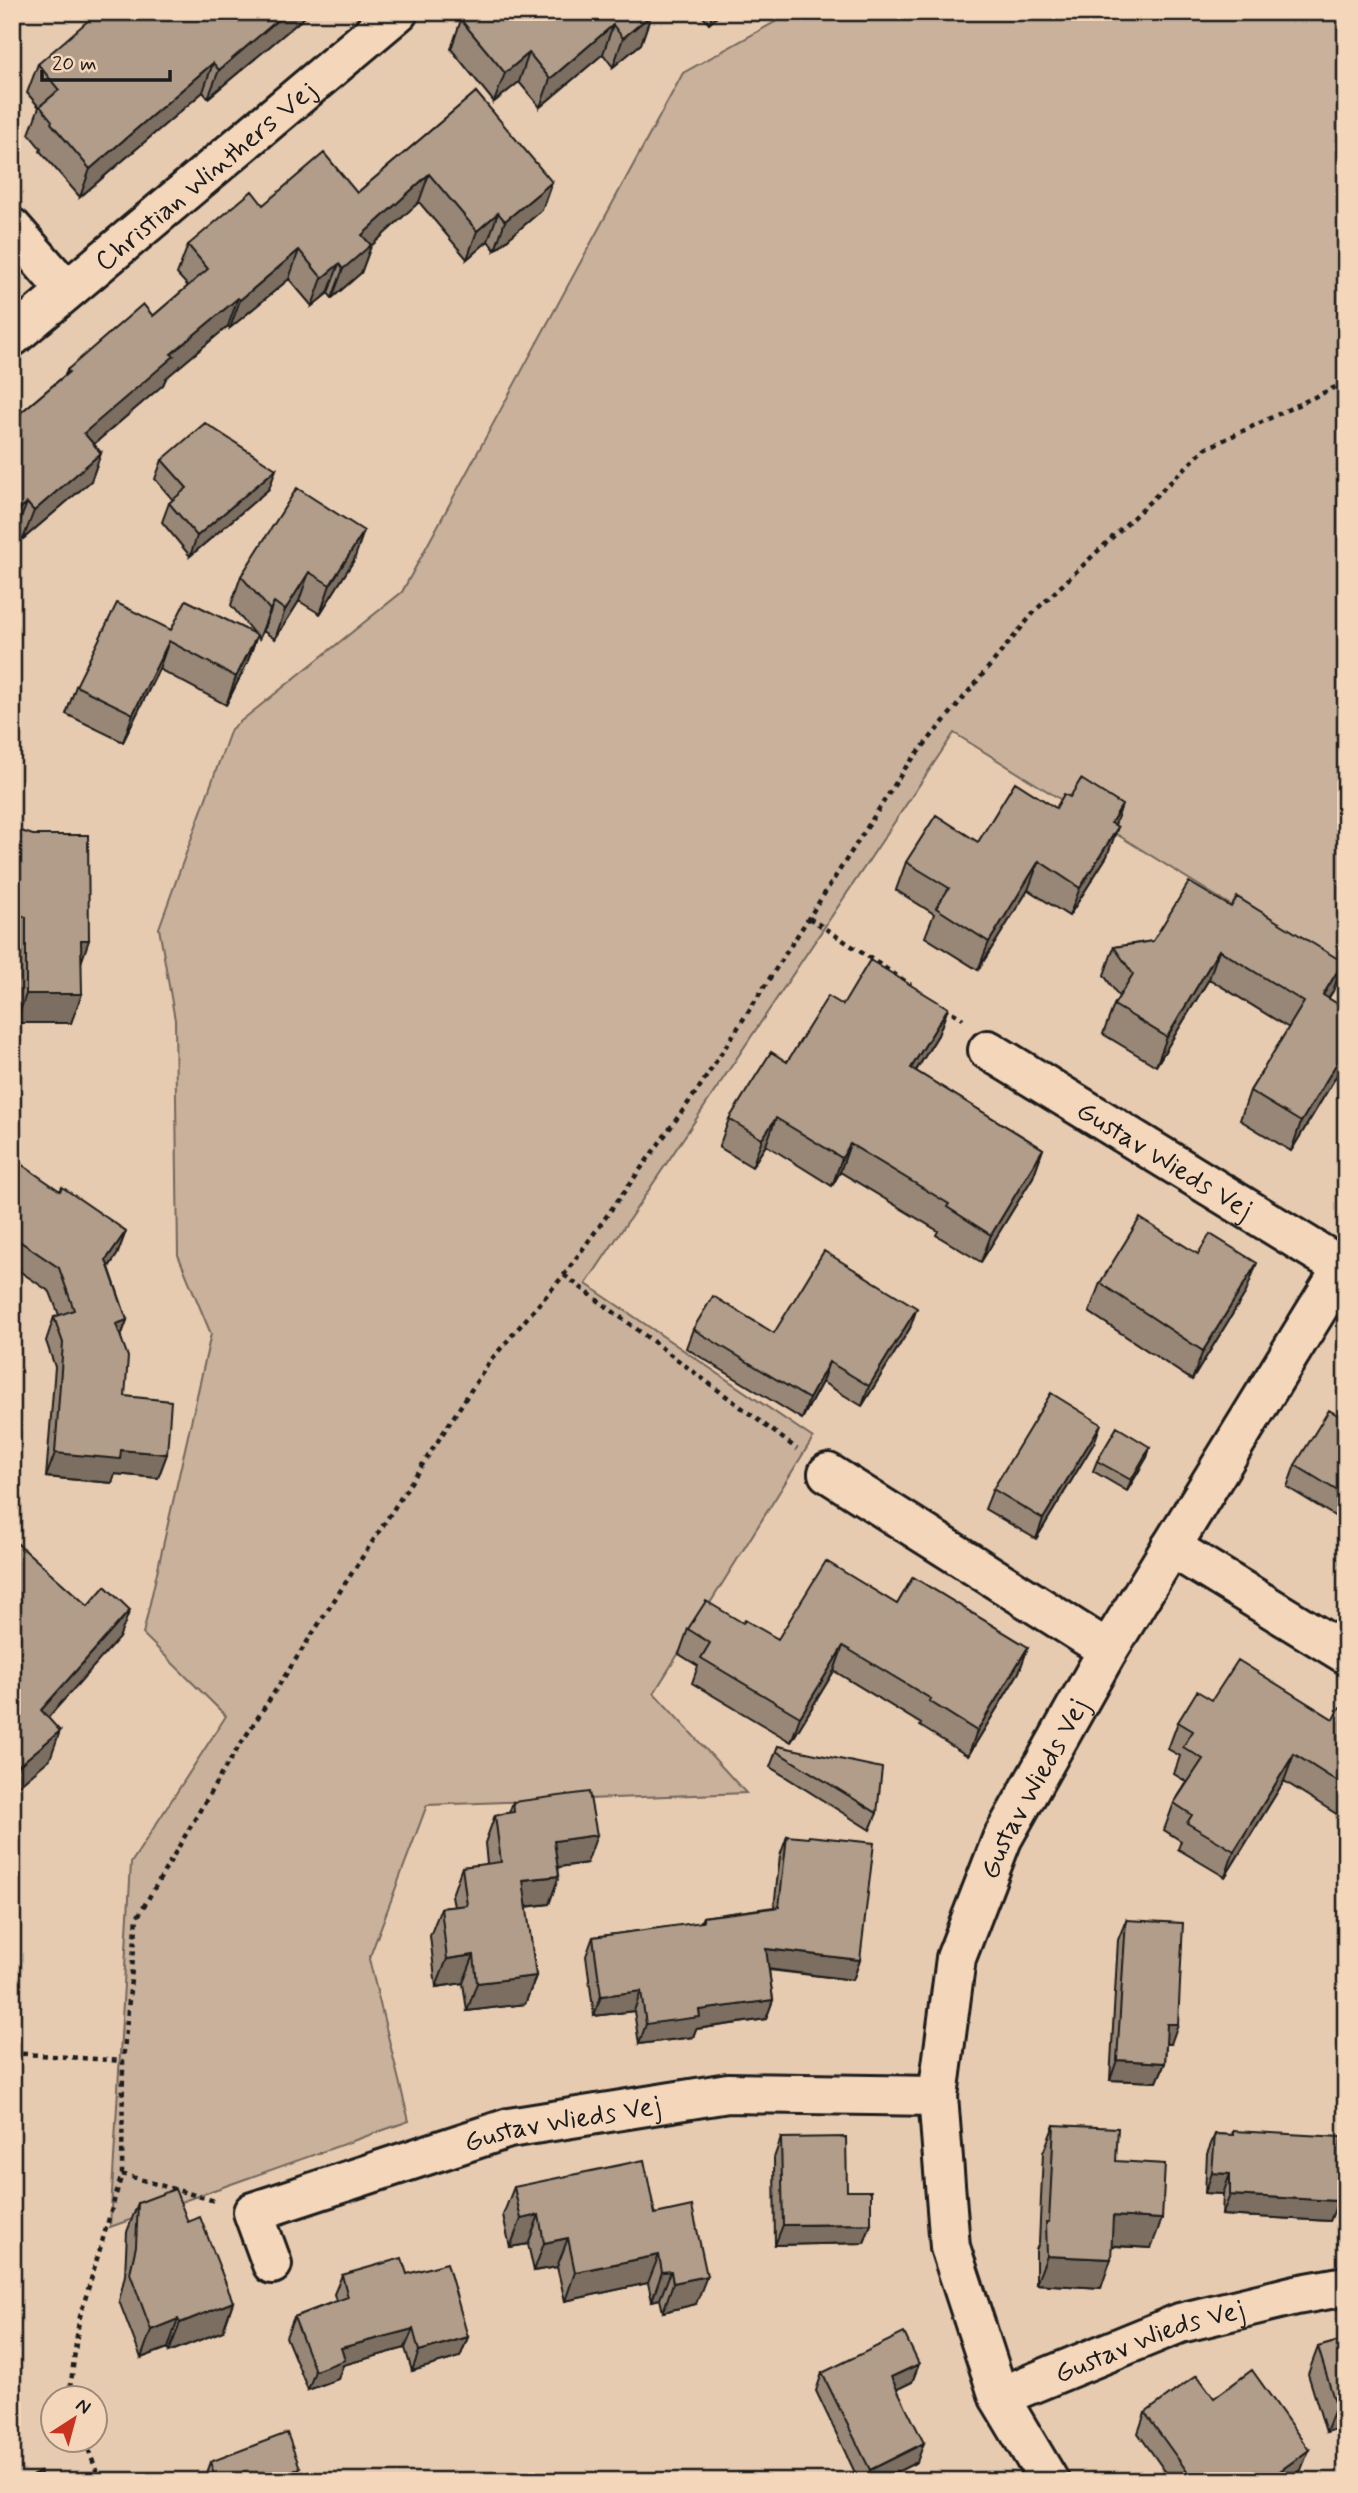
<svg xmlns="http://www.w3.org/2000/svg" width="1358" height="2493" font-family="Mynerve,sans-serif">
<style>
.green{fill:#c9b19b;stroke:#72665c;stroke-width:2}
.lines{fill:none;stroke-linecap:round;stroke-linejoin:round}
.street-casing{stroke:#1c1c1c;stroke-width:44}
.path{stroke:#1c1c1c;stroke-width:4.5;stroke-dasharray:5 5;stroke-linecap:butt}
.street{stroke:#f4d6ba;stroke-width:38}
.wall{fill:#988776;stroke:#1c1c1c;stroke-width:2}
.shaded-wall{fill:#7c6e60;stroke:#1c1c1c;stroke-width:2}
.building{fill:#b19d89;stroke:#1c1c1c;stroke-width:2}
.labels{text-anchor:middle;stroke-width:5;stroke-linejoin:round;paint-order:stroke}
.street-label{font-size:28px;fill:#1c1c1c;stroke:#f4d6ba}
</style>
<rect width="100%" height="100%" fill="#e7cbb0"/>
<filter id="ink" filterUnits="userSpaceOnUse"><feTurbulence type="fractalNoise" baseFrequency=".0143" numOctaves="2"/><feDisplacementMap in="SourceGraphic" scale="14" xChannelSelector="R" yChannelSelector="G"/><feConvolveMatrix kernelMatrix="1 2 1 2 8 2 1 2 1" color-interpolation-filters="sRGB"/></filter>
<g filter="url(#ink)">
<path class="green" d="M793,12H1346V977L954,733L586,1284L813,1438L654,1693L746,1793L427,1805L369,1959L409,2121L110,2227L131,1863L226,1716L143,1634L211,1334L178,1255L175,1020L159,928L231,729L402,592L683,73Z"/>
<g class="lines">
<defs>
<g id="street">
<path d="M12,228L66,290"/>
<path id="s1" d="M12,337L398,12"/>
<path id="s2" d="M988,1050L1342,1267"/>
<path d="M828,1473L1108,1650"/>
<path d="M1171,1547L1346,1654"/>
<path id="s3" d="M272,2264L253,2212L509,2128L728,2093L938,2096"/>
<path id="s4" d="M999,2397L1180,2323L1296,2295L1346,2286"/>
<path id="s5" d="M1049,2481L999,2397L950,2247L938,2096L956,1958L1002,1839L1108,1650L1346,1262"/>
</g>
</defs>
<use href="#street" class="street-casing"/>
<path class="path" d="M809,918L911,985
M944,1007L963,1019
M564,1275L797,1449
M12,2053L123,2061
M122,2174L215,2201
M69,2398L79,2320L122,2174L123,2061L137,1918L223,1771L490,1361L564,1275L699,1088L906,767L1036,610L1205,449L1346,382
M85,2440L100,2481"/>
<use href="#street" class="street"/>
</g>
<path class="wall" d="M164,12H307L306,16L208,98L203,92L80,197L40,151L41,149L29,134L39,107L27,93L38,64L133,14L158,17Z
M699,12H722L709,24Z
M651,15L641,44L613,67L603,54L540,107L519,82L494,102L451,49L461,20Z
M476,92L542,210L495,250L488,241L467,259L419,202L371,246L361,273L332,298L328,293L312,306L289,279L230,328L228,326L166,378L163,385L94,444L101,453L91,481L23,539L16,531L12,535V420L65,375L67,370L153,316L188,286L177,274L188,245L263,205L357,193Z
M162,460L276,469L269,489L190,556L162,522L169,503L173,500L155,479Z
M354,560L320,614L299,601L275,639L263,631L259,639L257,636L247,663L226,705L159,669L123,742L66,714L76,686L171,630L254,634L231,605L241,576Z
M1056,808L1115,826L1107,856L1069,916L1028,890L978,970L925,937L934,914L896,890L906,862L978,842Z
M12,828L81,962L71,1023H16V945L12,944Z
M1231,907L1343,962L1333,991L1328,998L1346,1009V1060L1291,1151L1240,1120L1250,1091L1289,1028L1209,979L1156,1066L1103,1034L1114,1005L1119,997L1104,975L1114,947L1153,941Z
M843,1005L948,1008L938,1035L916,1071L1043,1149L1033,1177L981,1262L936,1235L938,1231L840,1172L832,1186L766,1145L752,1167L719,1147L729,1119Z
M12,1163L126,1231L117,1255L109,1267L127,1320L121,1337L125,1396L167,1454L158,1478L115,1474L112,1483L46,1477L55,1367L46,1341L54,1317L59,1315L50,1292L12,1266Z
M1100,1283L1246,1292L1192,1380L1089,1312Z
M910,1328L862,1406L822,1382L802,1419L686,1348L693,1329L774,1333Z
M1346,1420V1523L1287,1487L1295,1465Z
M1094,1443L1036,1539L985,1509L993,1489Z
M1150,1447L1147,1457L1127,1491L1093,1471L1097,1461Z
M897,1604L1028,1647L1019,1672L968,1756L920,1726L921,1724L834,1671L791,1742L692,1683L698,1666L679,1654L688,1629L743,1623L778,1639Z
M1212,1700L1333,1719L1346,1710V1820L1284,1781L1225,1877L1178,1849L1181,1841L1164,1830L1174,1803L1187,1782L1174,1774L1180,1756L1168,1749L1178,1722Z
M778,1746L877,1813L870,1830L770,1767Z
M513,1802L587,1863L558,1867L559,1876L549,1904L526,1907L536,1976L525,2004L467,2011L463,1983L436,1987L430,1936L441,1908L454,1907L452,1895L462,1867L487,1864L485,1843L495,1815L509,1813Z
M1346,1828V1857L1337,1851Z
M787,1836L860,1960L853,1980L769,1970L773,2000L766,2019L696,2029L693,2037L639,2044L634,2011L594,2016L586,1956L593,1937L700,1923L703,1917L774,1907L780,1856Z
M1126,1920L1171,2044H1166L1165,2063L1157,2082L1110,2080L1118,1940Z
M1054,2125L1116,2161L1151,2248L1112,2246L1101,2288L1036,2284V2250L1039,2243L1043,2153Z
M1233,2131L1338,2201L1330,2221L1222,2215L1223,2194L1205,2193L1207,2154L1215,2134L1232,2135Z
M781,2138L871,2224L864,2243L775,2245L774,2158Z
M514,2187L655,2214L696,2304L663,2312L660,2299L652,2301L648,2283L565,2301L557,2267L534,2271L528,2244L510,2247L503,2215Z
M138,2203L188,2222L233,2302L223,2331L169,2352L168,2348L141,2358L119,2301L125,2275L127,2232Z
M407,2274L468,2337L460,2357L412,2371L405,2348L343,2365L338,2379L308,2390L286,2337L294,2317L336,2301L334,2294L342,2275Z
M1346,2339V2426L1326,2432L1308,2374L1318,2347Z
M919,2364L912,2382L897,2389L917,2462L879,2481H859L816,2391L822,2373Z
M1214,2398L1301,2470L1287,2481H1172L1138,2433L1145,2413Z
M210,2462L296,2479V2481H203Z"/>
<path class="shaded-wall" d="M287,12H307L306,16L208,98L219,70Z
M713,12H722L709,24Z
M651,15L641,44L613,67L623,38Z
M613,25L603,54L540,107L550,79Z
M529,53L519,82L494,102L505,73Z
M213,63L203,92L80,197L90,169Z
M429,174L419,202L371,246L361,273L332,298L343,269L362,235Z
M552,182L542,210L495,250L505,221Z
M498,213L488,241L467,259L477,231Z
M299,250L289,279L230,328L240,300Z
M339,264L328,293L312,306L322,278Z
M238,298L228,326L166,378L163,385L74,461L84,433L171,354Z
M101,453L91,481L23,539L34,511Z
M276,469L269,489L190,556L197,536Z
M27,503L16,531L12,535V515Z
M364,531L354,560L320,614L330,585Z
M309,572L299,601L275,639L285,610Z
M274,602L263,631L259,639L270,610Z
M257,635L247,663L226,705L236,677Z
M169,641L159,669L123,742L133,714Z
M1122,805L1112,834L1111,823Z
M1118,827L1107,856L1069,916L1080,888Z
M1039,861L1028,890L978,970L989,942Z
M81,940H89L79,969Z
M1219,950L1209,979L1156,1066L1167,1037Z
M1343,962L1333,991L1313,1024L1323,995Z
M26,994H82L71,1023H16Z
M948,1008L938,1035L900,1096L911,1068Z
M1346,1048V1060L1291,1151L1301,1122Z
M776,1118L766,1145L752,1167L762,1139Z
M850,1144L840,1172L832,1186L842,1158Z
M1043,1149L1033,1177L981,1262L991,1235Z
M126,1231L117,1255L97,1283L106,1260Z
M1257,1263L1246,1292L1192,1380L1203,1351Z
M917,1308L910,1328L862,1406L869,1386Z
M127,1320L118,1344L116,1324Z
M829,1362L822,1382L802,1419L809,1399Z
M1101,1424L1094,1443L1036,1539L1043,1519Z
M1150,1447L1147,1457L1127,1491L1131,1480Z
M121,1450L167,1454L158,1478L115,1474L112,1483L46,1477L55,1453Z
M130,1610L119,1638L30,1738L41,1710Z
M843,1646L834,1671L791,1742L800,1717Z
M1028,1647L1019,1672L968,1756L977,1731Z
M60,1731L50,1759L12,1791V1771Z
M1294,1754L1284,1781L1225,1877L1234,1851Z
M597,1835L587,1863L544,1869L554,1841Z
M559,1876L549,1904L513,1908L523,1880Z
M766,1949L860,1960L853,1980L759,1968Z
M474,1955L463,1983L436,1987L447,1959Z
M536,1976L525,2004L467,2011L477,1983Z
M641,1991L634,2011L594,2016L601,1996Z
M773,2000L766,2019L696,2029L693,2037L639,2044L646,2024L699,2010Z
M1167,2024H1178L1171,2044L1159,2043Z
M1117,2060L1165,2063L1157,2082L1110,2080Z
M1212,2173L1230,2174L1223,2194L1205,2193Z
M1230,2195L1338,2201L1330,2221L1222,2215Z
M539,2215L528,2244L510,2247L521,2219Z
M1113,2216L1162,2219L1151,2248L1103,2245Z
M871,2224L864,2243L775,2245L783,2225Z
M568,2238L557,2267L534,2271L544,2243Z
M659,2255L648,2283L565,2301L575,2272Z
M1047,2256L1111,2259L1101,2288L1036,2284Z
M671,2271L660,2299L652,2301L662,2272Z
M707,2276L696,2304L663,2312L673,2283Z
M233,2302L223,2331L169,2352L180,2323Z
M178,2319L168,2348L141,2358L151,2330Z
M413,2329L405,2348L343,2365L338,2379L308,2390L315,2371L341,2348Z
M468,2337L460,2357L412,2371L419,2351Z
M919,2364L912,2382L884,2396L891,2377Z
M1346,2402V2426L1326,2432L1336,2406Z
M924,2443L917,2462L879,2481H866L870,2470Z
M1309,2450L1301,2470L1287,2481H1266Z
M300,2468L295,2481L293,2471Z"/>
<path class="building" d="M98,12H131L133,14L135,12H154L158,17L164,12H287L219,70L213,63L90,169L51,123L52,121L40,106L59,90L38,64Z
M470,12H649L651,15L623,38L613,25L550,79L529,53L505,73L461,20Z
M476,92L552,182L505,221L498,213L477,231L429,174L362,235L371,245L343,269L339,264L322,278L299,250L240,300L238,298L171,354L174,356L84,433L101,453L34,511L27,503L12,515V420L69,372L67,370L143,304L153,316L208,269L188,245L252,191L263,205L324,153L357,193Z
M205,423L276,469L197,536L169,503L187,488L162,460Z
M297,488L364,531L330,585L309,572L285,610L274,602L270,610L241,576Z
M186,600L257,635L236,677L169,641L133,714L76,686L117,603L171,630Z
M1081,779L1122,805L1111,823L1118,827L1080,888L1039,861L989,942L936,908L949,888L906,862L936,815L978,842L1015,782L1056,808L1064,794L1070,797Z
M12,828L33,835H88L89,940H81L82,994H26V917L12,912Z
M1189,882L1231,907L1237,897L1343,962L1323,995L1346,1009V1048L1301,1122L1250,1091L1304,1002L1219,950L1167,1037L1114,1005L1133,974L1114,947L1153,941Z
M870,960L948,1008L911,1068L1043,1149L991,1235L947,1207L949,1204L850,1144L842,1158L776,1118L762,1139L729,1119L771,1052L787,1062L828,996L843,1005Z
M18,1162L60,1191L62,1187L126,1231L106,1260L127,1320L116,1324L128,1357L125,1396L171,1401L167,1454L121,1450L120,1459L55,1453L63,1343L54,1317L74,1310L59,1268L12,1236V1163L16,1166Z
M1140,1218L1198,1254L1210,1234L1257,1263L1203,1351L1100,1283Z
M824,1251L917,1308L869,1386L829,1362L809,1399L693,1329L713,1296L774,1333Z
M1051,1393L1101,1424L1043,1519L993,1489Z
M1329,1410L1346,1420V1496L1295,1465Z
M1117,1427L1150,1447L1131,1480L1097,1461Z
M17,1543L88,1606L105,1586L130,1610L41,1710L60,1731L12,1771V1549Z
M826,1561L897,1604L913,1577L1028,1647L977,1731L929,1701L931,1699L843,1646L800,1717L701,1658L710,1643L688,1629L706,1601L743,1623L745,1620L778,1639Z
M1238,1660L1333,1719L1340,1707L1346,1710V1787L1294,1754L1234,1851L1187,1823L1192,1815L1174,1803L1203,1759L1183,1747L1193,1731L1178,1722L1197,1691L1212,1700Z
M778,1746L882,1768L877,1813L776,1751Z
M589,1792L597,1835L554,1841L559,1876L523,1880L536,1976L477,1983L474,1955L447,1959L441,1908L467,1905L462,1867L501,1862L495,1815L514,1812L513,1802Z
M787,1836L808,1838L809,1836L874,1843L860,1960L766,1949L773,2000L699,2010L700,2017L646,2024L641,1991L601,1996L593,1937L703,1922V1917L779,1907Z
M1126,1920L1183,1923L1178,2024H1167L1165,2063L1117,2060Z
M1054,2125L1118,2128L1116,2161L1165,2164L1162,2219L1113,2216L1111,2259L1047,2256L1046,2222H1049Z
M1233,2131L1341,2137L1338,2201L1230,2195V2174L1212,2173L1215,2134L1233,2135Z
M846,2137L847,2191H871V2224L783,2225L781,2138Z
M644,2160L655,2214L692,2206L707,2276L673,2283L671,2271L662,2272L659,2255L575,2272L568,2238L544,2243L539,2215L521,2219L514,2187Z
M175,2189L188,2222L200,2217L233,2302L180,2323L178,2319L151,2330L130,2273L136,2246L138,2203Z
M402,2258L407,2274L447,2263L468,2337L419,2351L413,2329L341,2348L345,2360L315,2371L294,2317L348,2297L342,2275Z
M904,2333L919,2364L891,2377L924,2443L870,2470L822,2373Z
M1346,2339V2402L1336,2406L1318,2347Z
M1252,2370L1309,2450L1266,2481H1194L1145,2413L1197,2375L1214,2398Z
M287,2433L300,2468L293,2471L296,2481H217L210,2462Z
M519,2471L523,2481H498Z
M40,2472L44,2481H20Z"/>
</g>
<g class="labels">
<g class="street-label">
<text dy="10" stroke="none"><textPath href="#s1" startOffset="252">Christian Winthers Vej</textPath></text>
<text dy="10" stroke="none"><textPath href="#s2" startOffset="208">Gustav Wieds Vej</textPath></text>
<text dy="10" stroke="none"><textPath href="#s5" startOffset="733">Gustav Wieds Vej</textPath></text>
<text dy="10" stroke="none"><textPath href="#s3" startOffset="378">Gustav Wieds Vej</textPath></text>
<text dy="10" stroke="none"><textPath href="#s4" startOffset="161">Gustav Wieds Vej</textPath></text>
</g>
</g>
<rect width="1358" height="2493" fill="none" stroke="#f4d6ba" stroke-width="42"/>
<rect x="21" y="21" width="1316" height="2451" fill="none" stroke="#1c1c1c" stroke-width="2.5" filter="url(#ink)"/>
<g transform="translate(74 2419) rotate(36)"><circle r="33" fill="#f4d6ba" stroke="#9e8c7b" stroke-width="2"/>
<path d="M0-5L12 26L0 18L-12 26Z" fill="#c8321e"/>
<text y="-10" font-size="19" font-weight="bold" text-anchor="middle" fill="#1c1c1c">N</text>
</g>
<path d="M42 70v10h128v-10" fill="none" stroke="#1c1c1c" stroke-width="3.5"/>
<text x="52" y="70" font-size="21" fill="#1c1c1c" stroke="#f4d6ba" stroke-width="5" paint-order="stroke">20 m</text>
</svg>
